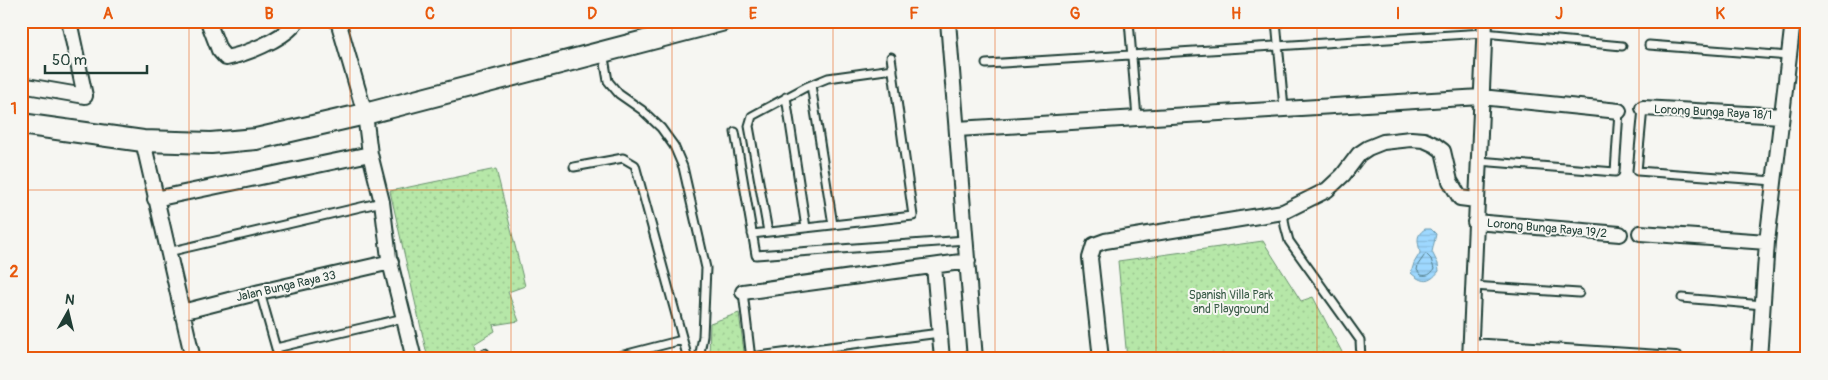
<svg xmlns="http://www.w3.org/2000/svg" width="1828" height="380" font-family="Pangolin,sans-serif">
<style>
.green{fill:url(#green-dots);stroke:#6a926e}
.water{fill:url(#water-rules);stroke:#6b9aae}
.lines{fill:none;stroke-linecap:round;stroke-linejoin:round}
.shore{stroke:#527b85;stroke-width:1}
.lane-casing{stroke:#1f3d34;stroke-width:11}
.street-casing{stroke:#1f3d34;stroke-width:18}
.secondary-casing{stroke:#1f3d34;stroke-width:24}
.lane{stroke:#f6f6f2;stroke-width:7}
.street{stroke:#f6f6f2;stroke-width:14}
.secondary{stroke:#f6f6f2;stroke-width:20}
.grid{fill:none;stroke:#e8590c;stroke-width:1;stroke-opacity:0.55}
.labels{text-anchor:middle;stroke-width:4;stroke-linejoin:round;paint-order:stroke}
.street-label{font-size:12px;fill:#1f3d34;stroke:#f6f6f2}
.park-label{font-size:12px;fill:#3d5f4b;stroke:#f6f6f2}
.neatline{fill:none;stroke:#e8590c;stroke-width:2}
.grid-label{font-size:16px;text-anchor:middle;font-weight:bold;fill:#e8590c}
</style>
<defs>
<pattern id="green-dots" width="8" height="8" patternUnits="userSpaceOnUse" patternTransform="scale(1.25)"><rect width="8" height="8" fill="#b6e7a8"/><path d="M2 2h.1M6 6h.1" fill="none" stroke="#9cc791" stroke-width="1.8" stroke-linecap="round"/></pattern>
<pattern id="water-rules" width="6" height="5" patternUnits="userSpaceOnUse" patternTransform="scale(1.25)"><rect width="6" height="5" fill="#9ed8ff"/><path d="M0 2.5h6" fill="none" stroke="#88badb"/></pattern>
</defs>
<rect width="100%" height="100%" fill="#f6f6f2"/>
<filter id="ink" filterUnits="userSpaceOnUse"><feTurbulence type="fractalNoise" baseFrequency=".02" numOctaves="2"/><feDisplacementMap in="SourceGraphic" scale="10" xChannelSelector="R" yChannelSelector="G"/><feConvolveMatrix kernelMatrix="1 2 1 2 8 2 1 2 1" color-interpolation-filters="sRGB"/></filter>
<g filter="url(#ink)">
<path class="green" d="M496,169L525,286L508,292L519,321L493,325L495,331L474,344L477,359H428L390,191Z
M1263,241L1301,301L1313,297L1343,354V359H1127L1118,261Z
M739,313L745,359H709L710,323Z"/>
<path class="water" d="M1425,229H1431L1436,234L1432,252L1438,264L1439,271C1429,284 1422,283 1411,273L1414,263L1420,253C1419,243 1414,236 1425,229Z"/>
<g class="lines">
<path class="shore" d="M1426,254L1431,259L1434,269C1431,275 1427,276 1421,275L1417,270L1418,265Z"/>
<defs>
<path id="lane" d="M1129,21L1137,118
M1276,21L1284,108
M1649,45L1789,56
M603,52L608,81L619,94L642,110L661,128L674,146L683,167L706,268L703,336L699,359
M986,64L1484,33L1622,46
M811,85L833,225
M786,97L806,228
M1643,108L1637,171L1774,181
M735,132L756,255L966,240
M1478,161L1615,172L1619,111
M574,167L623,158L635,165L688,359
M1283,212L1285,226L1289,241L1360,340L1361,359
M768,232L749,126L752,116L806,87L828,78L893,69
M752,234L913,216L891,57
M168,252L382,202
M1473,286L1579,293
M260,292L279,359
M743,292L751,359
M1682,298L1763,305
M276,348L404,318
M485,353L486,359
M751,357L940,333
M608,359L682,340"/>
<path id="street" d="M208,21L219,50L226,58C247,54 280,40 294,25L295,21
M338,21L365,114L370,154L382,202L389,258L414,359
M948,21L975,359
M21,85L85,96L69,21
M1643,108L1782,116
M957,129L1481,97L1619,111
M143,141L193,359
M155,199L370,154
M1475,222L1620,234
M1640,233L1767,242
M934,266L942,359
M743,292L968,261
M182,312L260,292L391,262
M1471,346L1676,359
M1101,359L1090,258L1094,245L1105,241L1283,212L1327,190L1343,175L1359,154L1368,148L1383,142L1411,139L1424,140L1435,145L1443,151L1450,181L1460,198L1476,200
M1470,359L1485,21
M1759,359L1767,242L1793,21
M1807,359V358"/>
<path id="secondary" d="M21,124L143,141L211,143L256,139L365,114L721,21"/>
</defs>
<use href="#lane" class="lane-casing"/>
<use href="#street" class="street-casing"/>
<use href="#secondary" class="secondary-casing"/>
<use href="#lane" class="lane"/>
<use href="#street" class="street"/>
<use href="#secondary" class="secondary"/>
</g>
</g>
<path class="grid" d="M189,21V359M350,21V359M511,21V359M672,21V359M833,21V359M995,21V359M1156,21V359M1317,21V359M1478,21V359M1639,21V359M21,190H1807"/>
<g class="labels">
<g class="street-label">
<text transform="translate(1713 112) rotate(3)" y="4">Lorong Bunga Raya 18/1</text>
<text transform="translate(1547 228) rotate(5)" y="4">Lorong Bunga Raya 19/2</text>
<text transform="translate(286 286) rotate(-13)" y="4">Jalan Bunga Raya 33</text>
</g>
<g class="park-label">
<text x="1231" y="299">Spanish Villa Park<tspan x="1231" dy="14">and Playground</tspan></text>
</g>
</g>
<rect width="1828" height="380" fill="none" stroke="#f6f6f2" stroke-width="55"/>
<g transform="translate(68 312) rotate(8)" stroke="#f6f6f2" stroke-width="4" paint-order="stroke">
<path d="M0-4L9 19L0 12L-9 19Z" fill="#1f3d34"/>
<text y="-8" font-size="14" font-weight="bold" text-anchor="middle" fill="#1f3d34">N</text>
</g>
<path d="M45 65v8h102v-8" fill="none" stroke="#1f3d34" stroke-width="2.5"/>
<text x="52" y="65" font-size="15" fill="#1f3d34" stroke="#f6f6f2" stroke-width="4" paint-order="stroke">50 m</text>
<rect x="28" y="28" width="1772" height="324" class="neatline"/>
<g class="grid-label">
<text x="108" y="19">A</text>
<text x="269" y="19">B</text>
<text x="430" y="19">C</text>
<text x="592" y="19">D</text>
<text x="753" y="19">E</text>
<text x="914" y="19">F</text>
<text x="1075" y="19">G</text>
<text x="1236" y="19">H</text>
<text x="1398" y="19">I</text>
<text x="1559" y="19">J</text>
<text x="1720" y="19">K</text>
<text x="14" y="114">1</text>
<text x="14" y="277">2</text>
</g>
</svg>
